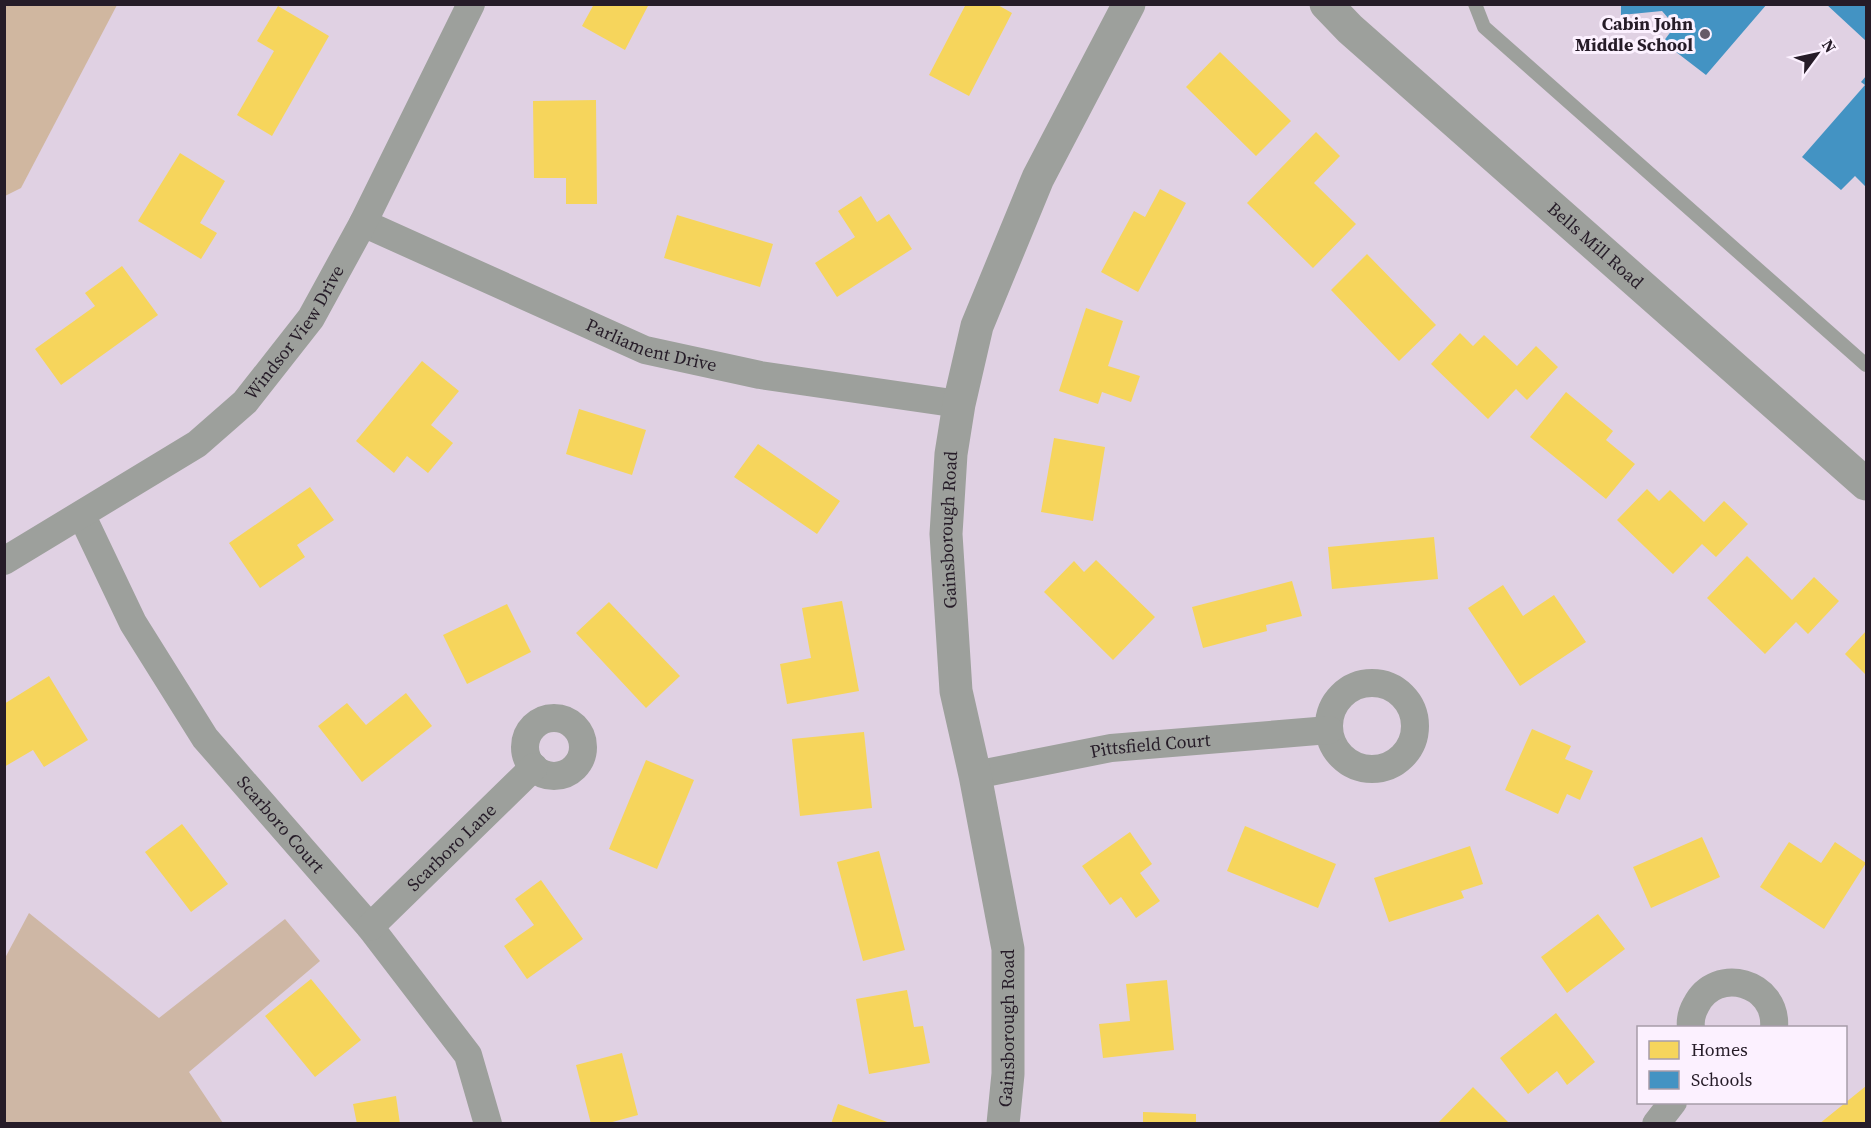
<svg xmlns="http://www.w3.org/2000/svg" width="1871" height="1128" font-family="'Source Serif 4',serif">
<style>
.green{fill:#ceb7a5}
.forest{fill:#d0b7a0}
.homes{fill:#f6d55c}
.schools{fill:#4393c3}
.lines{fill:none;stroke-linecap:round;stroke-linejoin:round}
.service{stroke:#9da09c;stroke-width:14}
.minor{stroke:#9da09c;stroke-width:28}
.tertiary{stroke:#9da09c;stroke-width:33}
.poi-dot{fill:#675b69;stroke:#fcf1ff;stroke-width:2}
.labels{text-anchor:middle;stroke-width:6;stroke-linejoin:round;paint-order:stroke}
.poi-label{font-size:18px;font-weight:bold;fill:#261c28;stroke:#fcf1ff;text-anchor:end}
.street-label{font-size:18px;fill:#261c28;stroke:#fcf1ff}
</style>
<rect width="100%" height="100%" fill="#e0d1e3"/>
<path class="green" d="M29,913L159,1018L285,919L320,961L189,1072L223,1123H5V958Z"/>
<path class="forest" d="M4,5H117L21,188L5,196Z"/>
<path class="homes" d="M594,4H649L625,50L582,26Z
M966,4H996L1012,13L969,96L929,75Z
M278,6L329,36L272,136L237,115L274,51L257,41Z
M1220,52L1291,121L1256,156L1186,87Z
M596,100L597,204H566V178H534L533,101Z
M1316,132L1340,156L1314,183L1356,224L1313,268L1247,203Z
M180,153L225,181L200,223L217,233L201,259L138,221Z
M1160,189L1186,203L1138,292L1101,272L1134,211L1145,217Z
M861,196L877,222L889,214L912,249L837,297L815,263L855,237L838,211Z
M677,215L773,244L760,287L664,258Z
M1367,254L1436,325L1399,361L1331,290Z
M122,266L158,315L61,385L35,349L95,306L85,293Z
M1086,308L1123,321L1108,366L1140,376L1131,402L1102,392L1098,404L1059,391Z
M1460,333L1473,346L1484,335L1517,366L1536,346L1558,367L1527,400L1516,389L1488,419L1431,364Z
M422,361L459,391L431,425L453,443L428,473L407,456L394,473L356,441Z
M1566,392L1613,431L1606,440L1635,464L1606,499L1530,437Z
M579,409L646,430L632,475L566,454Z
M1054,438L1105,447L1093,521L1041,512Z
M758,444L840,501L817,534L734,477Z
M310,487L334,520L297,545L305,557L260,588L229,543Z
M1647,489L1659,501L1670,490L1704,522L1724,501L1748,524L1716,557L1702,544L1673,574L1617,520Z
M1434,537L1438,579L1332,589L1328,547Z
M1747,556L1792,600L1814,577L1839,601L1808,634L1796,622L1765,654L1707,598Z
M1096,560L1155,617L1113,660L1044,592L1074,561L1084,572Z
M1292,581L1302,616L1266,625L1267,631L1203,648L1192,607Z
M1503,585L1523,616L1554,595L1586,642L1520,686L1468,608Z
M842,601L859,691L787,704L780,664L811,658L802,608Z
M609,602L680,676L646,708L576,633Z
M507,604L531,652L467,684L443,635Z
M1866,631V675L1845,654Z
M49,676L88,740L44,767L33,750L4,767V704Z
M406,693L432,726L362,782L318,726L347,703L366,725Z
M1532,729L1571,746L1565,759L1593,771L1580,800L1567,794L1558,814L1505,790Z
M864,732L872,808L800,816L792,739Z
M646,760L694,780L657,869L609,849Z
M182,824L228,884L191,912L145,852Z
M1245,826L1336,864L1318,908L1227,871Z
M1130,832L1152,864L1140,873L1160,901L1136,918L1121,897L1110,905L1082,866Z
M1702,837L1720,877L1651,908L1633,867Z
M1789,842L1821,863L1835,842L1866,863L1824,929L1760,887Z
M1470,846L1483,884L1461,891L1464,898L1389,922L1374,878Z
M879,851L905,950L863,961L837,862Z
M541,880L583,939L527,979L504,946L534,925L515,899Z
M1598,914L1625,949L1567,993L1541,957Z
M311,979L361,1040L315,1077L265,1016Z
M1167,980L1174,1050L1103,1058L1099,1024L1130,1021L1126,984Z
M907,990L914,1027L923,1026L930,1063L869,1074L856,999Z
M1556,1013L1595,1062L1567,1085L1557,1071L1528,1094L1500,1058Z
M622,1053L638,1115L605,1124H591L576,1065Z
M1866,1086V1124H1819Z
M1473,1087L1510,1124H1437Z
M396,1096L400,1124H357L353,1104Z
M838,1104L890,1123V1124H831Z
M1143,1112L1196,1114V1124H1143Z"/>
<path class="schools" d="M1621,4H1767L1706,75L1663,42L1675,26L1662,11L1621,15Z
M1826,4H1866V41Z
M1866,76V187L1855,176L1841,190L1802,157L1865,85L1861,82Z"/>
<g class="lines">
<path class="service" d="M1475,4L1484,27L1866,365"/>
<g class="minor">
<path id="s1" d="M363,223L645,350L760,375L959,404"/>
<path id="s2" d="M82,516L133,623L205,738L370,927L468,1055L488,1124"/>
<path id="s3" d="M4,561L197,444L245,402L311,318L363,223L471,4"/>
<circle cx="1372" cy="726" r="43"/>
<circle cx="554" cy="747" r="29"/>
<path id="s4" d="M975,775L1111,748L1329,730"/>
<path id="s5" d="M370,927L534,767"/>
<path d="M1691,1028C1690,1020 1692,1012 1696,1005C1716,965 1778,982 1774,1028"/>
<path d="M1656,1124L1673,1102"/>
</g>
<g class="tertiary">
<path id="s6" d="M1326,4L1350,29L1866,484"/>
<path id="s7" d="M1003,1124L1008,1074V949L975,775L956,691L946,534L951,454L959,404L977,326L1038,178L1129,4"/>
</g>
</g>
<circle class="poi-dot" cx="1705" cy="34" r="6"/>
<g class="labels">
<g class="poi-label">
<text x="1693" y="30">Cabin John<tspan x="1693" dy="21">Middle School</tspan></text>
</g>
<g class="street-label">
<text dy="6" stroke="none"><textPath href="#s6" startOffset="362">Bells Mill Road</textPath></text>
<text dy="6" stroke="none"><textPath href="#s3" startOffset="375">Windsor View Drive</textPath></text>
<text dy="6" stroke="none"><textPath href="#s1" startOffset="314">Parliament Drive</textPath></text>
<text dy="6" stroke="none"><textPath href="#s7" startOffset="600">Gainsborough Road</textPath></text>
<text dy="6" stroke="none"><textPath href="#s4" startOffset="178">Pittsfield Court</textPath></text>
<text dy="6" stroke="none"><textPath href="#s2" startOffset="369">Scarboro Court</textPath></text>
<text dy="6" stroke="none"><textPath href="#s5" startOffset="114">Scarboro Lane</textPath></text>
<text dy="6" stroke="none"><textPath href="#s7" startOffset="96">Gainsborough Road</textPath></text>
</g>
</g>
<rect width="1871" height="1128" fill="none" stroke="#261c28" stroke-width="12"/>
<rect x="1637" y="1026" width="210" height="78" fill="#fcf1ff" stroke="#a69ca9" stroke-width="1.5"/>
<rect x="1649" y="1041" width="30" height="18" fill="#f6d55c" stroke="#a69ca9" stroke-width="1.5"/>
<text x="1691" y="1056" font-size="18" fill="#261c28">Homes</text>
<rect x="1649" y="1071" width="30" height="18" fill="#4393c3" stroke="#a69ca9" stroke-width="1.5"/>
<text x="1691" y="1086" font-size="18" fill="#261c28">Schools</text>
<g transform="translate(1817 54) rotate(57)" stroke="#fcf1ff" stroke-width="4.5" paint-order="stroke">
<path d="M0-4.5L10 22L0 15L-10 22Z" fill="#261c28"/>
<text y="-9" font-size="16" font-weight="bold" text-anchor="middle" fill="#261c28">N</text>
</g>
</svg>
